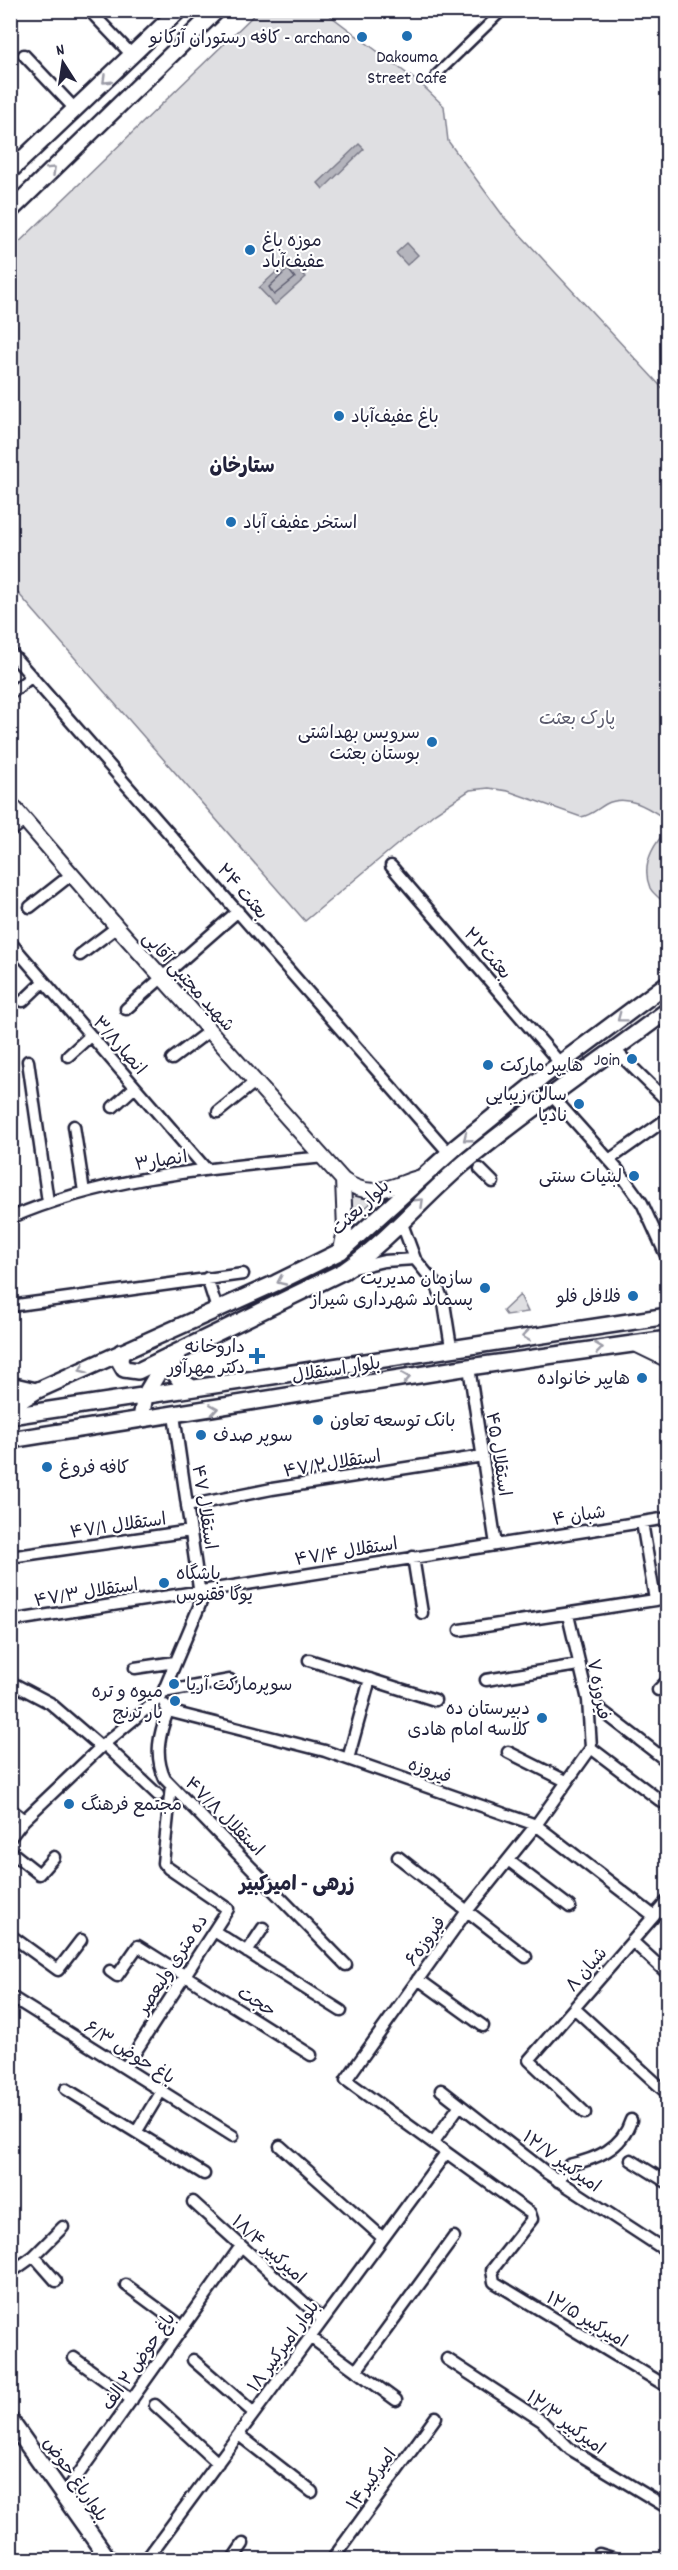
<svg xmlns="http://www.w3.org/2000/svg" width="678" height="2570" font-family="Dekko,'Playpen Sans Arabic',sans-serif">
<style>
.green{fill:#dfdfe2;stroke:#80808e;stroke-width:1.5}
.water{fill:#b4b4bc;stroke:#7a7a88;stroke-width:1.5}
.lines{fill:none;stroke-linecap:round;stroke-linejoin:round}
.shore{stroke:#5c5c6f;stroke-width:1.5}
.pedestrian-casing{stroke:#22223b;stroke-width:13}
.minor-casing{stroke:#22223b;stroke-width:15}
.tertiary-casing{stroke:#22223b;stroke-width:18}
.secondary-casing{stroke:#22223b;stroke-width:20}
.pedestrian{stroke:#fff;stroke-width:8}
.minor{stroke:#fff;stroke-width:10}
.tertiary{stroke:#fff;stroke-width:14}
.secondary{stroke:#fff;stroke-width:15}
.oneway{stroke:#9c9ca7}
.poi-dot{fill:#1f6fb2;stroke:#fff;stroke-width:2}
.labels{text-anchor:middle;stroke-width:4.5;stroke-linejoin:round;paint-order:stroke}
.poi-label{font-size:18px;fill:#22223b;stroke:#fff;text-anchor:end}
.park-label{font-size:18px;fill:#5b5b6d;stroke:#fff}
.street-label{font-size:18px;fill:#22223b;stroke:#fff}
.neighbourhood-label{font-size:20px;font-weight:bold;fill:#22223b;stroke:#fff}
</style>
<rect width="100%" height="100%" fill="#fff"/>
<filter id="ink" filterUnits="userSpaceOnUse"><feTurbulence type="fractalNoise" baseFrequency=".0167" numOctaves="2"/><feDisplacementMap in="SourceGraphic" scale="12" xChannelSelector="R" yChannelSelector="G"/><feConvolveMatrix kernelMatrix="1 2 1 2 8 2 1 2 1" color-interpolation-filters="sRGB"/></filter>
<g filter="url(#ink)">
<path class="green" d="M258,11H324L422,85L444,106L448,141L504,217L667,393V820C650,809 628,793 606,804C597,809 592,815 581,817L508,791L489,788L470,790L435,813L305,921L11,585V250Z
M667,830V905C662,900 653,894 650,888C641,866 653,845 667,830Z
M349,1194L374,1200L352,1220Z
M520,1295L528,1312L506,1315L503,1311Z"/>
<path class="water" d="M359,144L364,149L323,189L318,183Z
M407,243L418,255L407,265L396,253Z
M289,260L306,277L275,305L259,288Z"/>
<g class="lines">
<path class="shore" d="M288,269L295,278L274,295L269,287Z"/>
<defs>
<path id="pedestrian" d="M436,75L503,10"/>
<path id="minor" d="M89,10L132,55
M24,55L75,109
M10,652L449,1153
M10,694L32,676
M10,832L25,820
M391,866L560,1063
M30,907L72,874
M10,942L206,1169
M80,955L117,927
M23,1001L43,982
M126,1009L238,911
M615,1050L668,1102
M68,1056L90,1036
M172,1059L209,1031
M28,1061L48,1202
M553,1097L618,1170L642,1203L668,1260
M113,1107L135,1087
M218,1112L255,1082
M74,1126L84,1192
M609,1160L668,1118
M480,1169L493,1182
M10,1218C109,1175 217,1168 323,1157
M401,1221L415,1259L437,1286L444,1303L451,1347
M350,1269L384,1261L415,1259
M207,1278L217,1309
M10,1306L243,1274
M469,1367L496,1545
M187,1506L272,1489L483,1456
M642,1522L655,1600
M10,1557L191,1531
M413,1557L422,1613
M568,1615L588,1700L591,1748L536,1825L467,1911L346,2080L530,2213L532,2219L492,2270L494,2282L668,2387
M10,1621L668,1518
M460,1630L668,1598
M309,1660L435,1700
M135,1668L175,1662
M486,1680L578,1665
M10,1682L50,1703L101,1747
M658,1690L668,1680
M163,1692L230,1680
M588,1700L668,1762
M165,1705L168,1711C159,1734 154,1756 165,1779L346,1965
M168,1711L325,1751L536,1825L654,1916
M104,1744L158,1795
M591,1748L662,1802
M508,1752L566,1781
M348,1759L370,1679
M10,1809L24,1820
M10,1838L24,1820L104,1744L161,1697L201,1602L174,1415
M10,1851L39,1874L54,1857
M398,1857L526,1957
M508,1860L570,1907
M163,1863L171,1786
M214,1931L341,2011
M10,1935L58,1970L81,1940
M632,1941L668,1974
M247,1952L263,1928
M110,1971L117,1976L138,1946L311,2055
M418,1979L483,2026
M10,1996L233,2136
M574,2008L668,2094
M125,2068L228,1909L168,1868
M66,2089L204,2174
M441,2090L547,2173L668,2252
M585,2113L529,2060L668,1900
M137,2131L161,2091
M433,2143L460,2105
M280,2146L383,2238
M631,2160L668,2183
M558,2181L569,2165C596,2159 622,2149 631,2120
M193,2202L323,2320
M34,2256L56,2281
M10,2273L34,2256L63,2227
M126,2285L183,2327
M310,2337L396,2400
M74,2358L132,2400
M447,2359L542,2421L570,2449L668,2508
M193,2360L254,2413
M356,2371L454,2237
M155,2405L218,2463
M239,2435L312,2492
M63,2496L241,2246
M599,2554L619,2560
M146,2560L446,2153
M232,2560L243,2544
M332,2560L436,2417"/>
<path id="tertiary" d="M10,803L117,927L343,1180
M341,1251L345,1229L343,1180C372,1201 390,1186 421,1177
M635,1344L668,1360"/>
<path id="secondary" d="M10,171L179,10
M10,211L217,10
M121,1352L120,1362L124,1369L138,1371L344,1271C388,1241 422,1199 463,1164C528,1110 600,1061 668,1010
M178,1354L173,1359L172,1370L179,1379L192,1388
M10,1385L36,1391
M10,1407L36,1391L276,1283L341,1251L456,1147L545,1075L668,983
M10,1416L668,1316
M141,1419L145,1395L167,1358
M10,1440L469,1367L668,1339
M10,2420L109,2560"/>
</defs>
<use href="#pedestrian" class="pedestrian-casing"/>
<use href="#minor" class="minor-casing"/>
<use href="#tertiary" class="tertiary-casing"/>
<use href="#secondary" class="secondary-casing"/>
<use href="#pedestrian" class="pedestrian"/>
<use href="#minor" class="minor"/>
<use href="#tertiary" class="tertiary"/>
<use href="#secondary" class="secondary"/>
</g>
<defs><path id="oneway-chevron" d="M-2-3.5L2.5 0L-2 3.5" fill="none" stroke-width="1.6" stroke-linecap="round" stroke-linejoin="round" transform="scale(1.5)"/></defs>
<g class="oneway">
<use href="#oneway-chevron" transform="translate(106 80) rotate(136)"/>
<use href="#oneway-chevron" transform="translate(52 170) rotate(-44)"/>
<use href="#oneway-chevron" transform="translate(621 1018) rotate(143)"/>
<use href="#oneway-chevron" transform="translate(467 1138) rotate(141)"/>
<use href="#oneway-chevron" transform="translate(420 1202) rotate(-44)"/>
<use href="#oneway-chevron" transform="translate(281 1281) rotate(155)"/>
<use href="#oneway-chevron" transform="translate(526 1336) rotate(172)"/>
<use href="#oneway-chevron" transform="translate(599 1348) rotate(-8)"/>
<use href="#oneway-chevron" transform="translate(83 1369) rotate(156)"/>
<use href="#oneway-chevron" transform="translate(406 1378) rotate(-9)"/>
<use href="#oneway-chevron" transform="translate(214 1409) rotate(-9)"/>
</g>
</g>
<g class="poi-dot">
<circle cx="407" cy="36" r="6"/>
<circle cx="362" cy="37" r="6"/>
<circle cx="250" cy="250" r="6"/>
<circle cx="339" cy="416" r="6"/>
<circle cx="231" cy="522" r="6"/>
<circle cx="432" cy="742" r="6"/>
<circle cx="632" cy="1059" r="6"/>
<circle cx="488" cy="1065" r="6"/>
<circle cx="579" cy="1104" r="6"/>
<circle cx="634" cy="1176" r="6"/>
<circle cx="485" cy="1288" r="6"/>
<circle cx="633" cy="1296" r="6"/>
<path d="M254 1347h6v6h6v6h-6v6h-6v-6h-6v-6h6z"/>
<circle cx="642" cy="1378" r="6"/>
<circle cx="318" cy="1420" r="6"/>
<circle cx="201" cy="1435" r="6"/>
<circle cx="47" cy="1467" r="6"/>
<circle cx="164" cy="1583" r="6"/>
<circle cx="174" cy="1684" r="6"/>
<circle cx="175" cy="1701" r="6"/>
<circle cx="542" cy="1718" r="6"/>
<circle cx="69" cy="1804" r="6"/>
</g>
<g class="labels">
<g class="poi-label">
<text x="350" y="43">کافه رستوران آرکانو - archano</text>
<text x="407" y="62" text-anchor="middle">Dakouma<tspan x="407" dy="21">Street Cafe</tspan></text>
<text x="262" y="246" text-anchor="start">موزه باغ<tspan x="262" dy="21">عفیف‌آباد</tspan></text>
<text x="351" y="422" text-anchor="start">باغ عفیف‌آباد</text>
<text x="243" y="528" text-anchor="start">استخر عفیف آباد</text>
<text x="420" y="738">سرویس بهداشتی<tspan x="420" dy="21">بوستان بعثت</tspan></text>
<text x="620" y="1065">Join</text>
<text x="500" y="1071" text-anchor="start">هایپر مارکت</text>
<text x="567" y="1100">سالن زیبایی<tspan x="567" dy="21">نادیا</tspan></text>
<text x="622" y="1182">لبنیات سنتی</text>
<text x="473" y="1284">سازمان مدیریت<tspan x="473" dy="21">پسماند شهرداری شیراز</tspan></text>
<text x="621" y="1302">فلافل فلو</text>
<text x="245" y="1352">داروخانه<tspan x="245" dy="21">دکتر مهرآور</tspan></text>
<text x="630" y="1384">هایپر خانواده</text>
<text x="330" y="1426" text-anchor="start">بانک توسعه تعاون</text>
<text x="213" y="1441" text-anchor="start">سوپر صدف</text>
<text x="59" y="1473" text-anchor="start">کافه فروغ</text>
<text x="176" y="1579" text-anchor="start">باشگاه<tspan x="176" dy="21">یوگا ققنوس</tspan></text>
<text x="186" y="1690" text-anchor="start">سوپرمارکت آریا</text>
<text x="163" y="1697">میوه و تره<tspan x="163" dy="21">بار ترنج</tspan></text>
<text x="530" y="1714">دبیرستان ده<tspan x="530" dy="21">کلاسه امام هادی</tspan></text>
<text x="81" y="1810" text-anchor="start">مجتمع فرهنگ</text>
</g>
<g class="park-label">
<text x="577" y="724">پارک بعثت</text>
</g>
<g class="street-label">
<text transform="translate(243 891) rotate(49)" y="6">بعثت ۲۴</text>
<text transform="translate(488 953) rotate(49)" y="6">بعثت۲۲</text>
<text transform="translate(189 981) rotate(48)" y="6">شهید مجتبی آقایی</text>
<text transform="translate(120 1045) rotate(49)" y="6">انصار۳/۸</text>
<text transform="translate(161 1160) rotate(-9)" y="6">انصار۳</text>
<text transform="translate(360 1207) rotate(-43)" y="6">بلوار بعثت</text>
<text transform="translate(336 1369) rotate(-9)" y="6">بلوار استقلال</text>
<text transform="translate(499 1454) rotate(81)" y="6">۴۵ استقلال</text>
<text transform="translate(332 1463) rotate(-9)" y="6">استقلال۴۷/۲</text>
<text transform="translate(205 1507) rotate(81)" y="6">۴۷ استقلال</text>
<text transform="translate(579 1515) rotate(-9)" y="6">۴ شبان</text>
<text transform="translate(118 1525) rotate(-8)" y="6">۴۷/۱ استقلال</text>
<text transform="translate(346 1551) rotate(-9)" y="6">۴۷/۴ استقلال</text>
<text transform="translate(86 1592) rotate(-9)" y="6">۴۷/۳ استقلال</text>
<text transform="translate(599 1689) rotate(80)" y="6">۷ فیروزه</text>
<text transform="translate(430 1770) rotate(19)" y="6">فیروزه</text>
<text transform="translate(225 1816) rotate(45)" y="6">۴۷/۸ استقلال</text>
<text transform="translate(425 1941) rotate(-54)" y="6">فیروزه۶</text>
<text transform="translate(172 1964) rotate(-57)" y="6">ده متری ولیعصر</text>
<text transform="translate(586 1969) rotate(-49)" y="6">۸ شبان</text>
<text transform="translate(257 2001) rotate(32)" y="6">حجت</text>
<text transform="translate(130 2052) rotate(32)" y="6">۶/۳ باغ حوض</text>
<text transform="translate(562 2161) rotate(36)" y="6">۱۲/۷ امیرکبیر</text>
<text transform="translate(269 2249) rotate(42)" y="6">۱۸/۴ امیرکبیر</text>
<text transform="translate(587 2319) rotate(31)" y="6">۱۲/۵ امیرکبیر</text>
<text transform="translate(283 2346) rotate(-54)" y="6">۱۸ بلوار امیرکبیر</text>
<text transform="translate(138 2361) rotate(-55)" y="6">باغ حوض ۲ الف</text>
<text transform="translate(566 2422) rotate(37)" y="6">۱۲/۳ امیرکبیر</text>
<text transform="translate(76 2479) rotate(55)" y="6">بلوارباغ حوض</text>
<text transform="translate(371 2479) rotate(-54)" y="6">امیرکبیر۱۴</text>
</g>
<g class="neighbourhood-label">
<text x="242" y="472">ستارخان</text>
<text x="297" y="1890">زرهی - امیرکبیر</text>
</g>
</g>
<rect width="678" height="2570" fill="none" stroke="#fff" stroke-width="36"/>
<rect x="18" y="18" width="642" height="2534" fill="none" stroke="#22223b" stroke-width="2" filter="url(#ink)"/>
<g transform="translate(63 63) rotate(348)" stroke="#ffffff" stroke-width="4.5" paint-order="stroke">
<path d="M0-4.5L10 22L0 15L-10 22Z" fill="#22223b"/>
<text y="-9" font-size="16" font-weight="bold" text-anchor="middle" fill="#22223b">N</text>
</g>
</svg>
